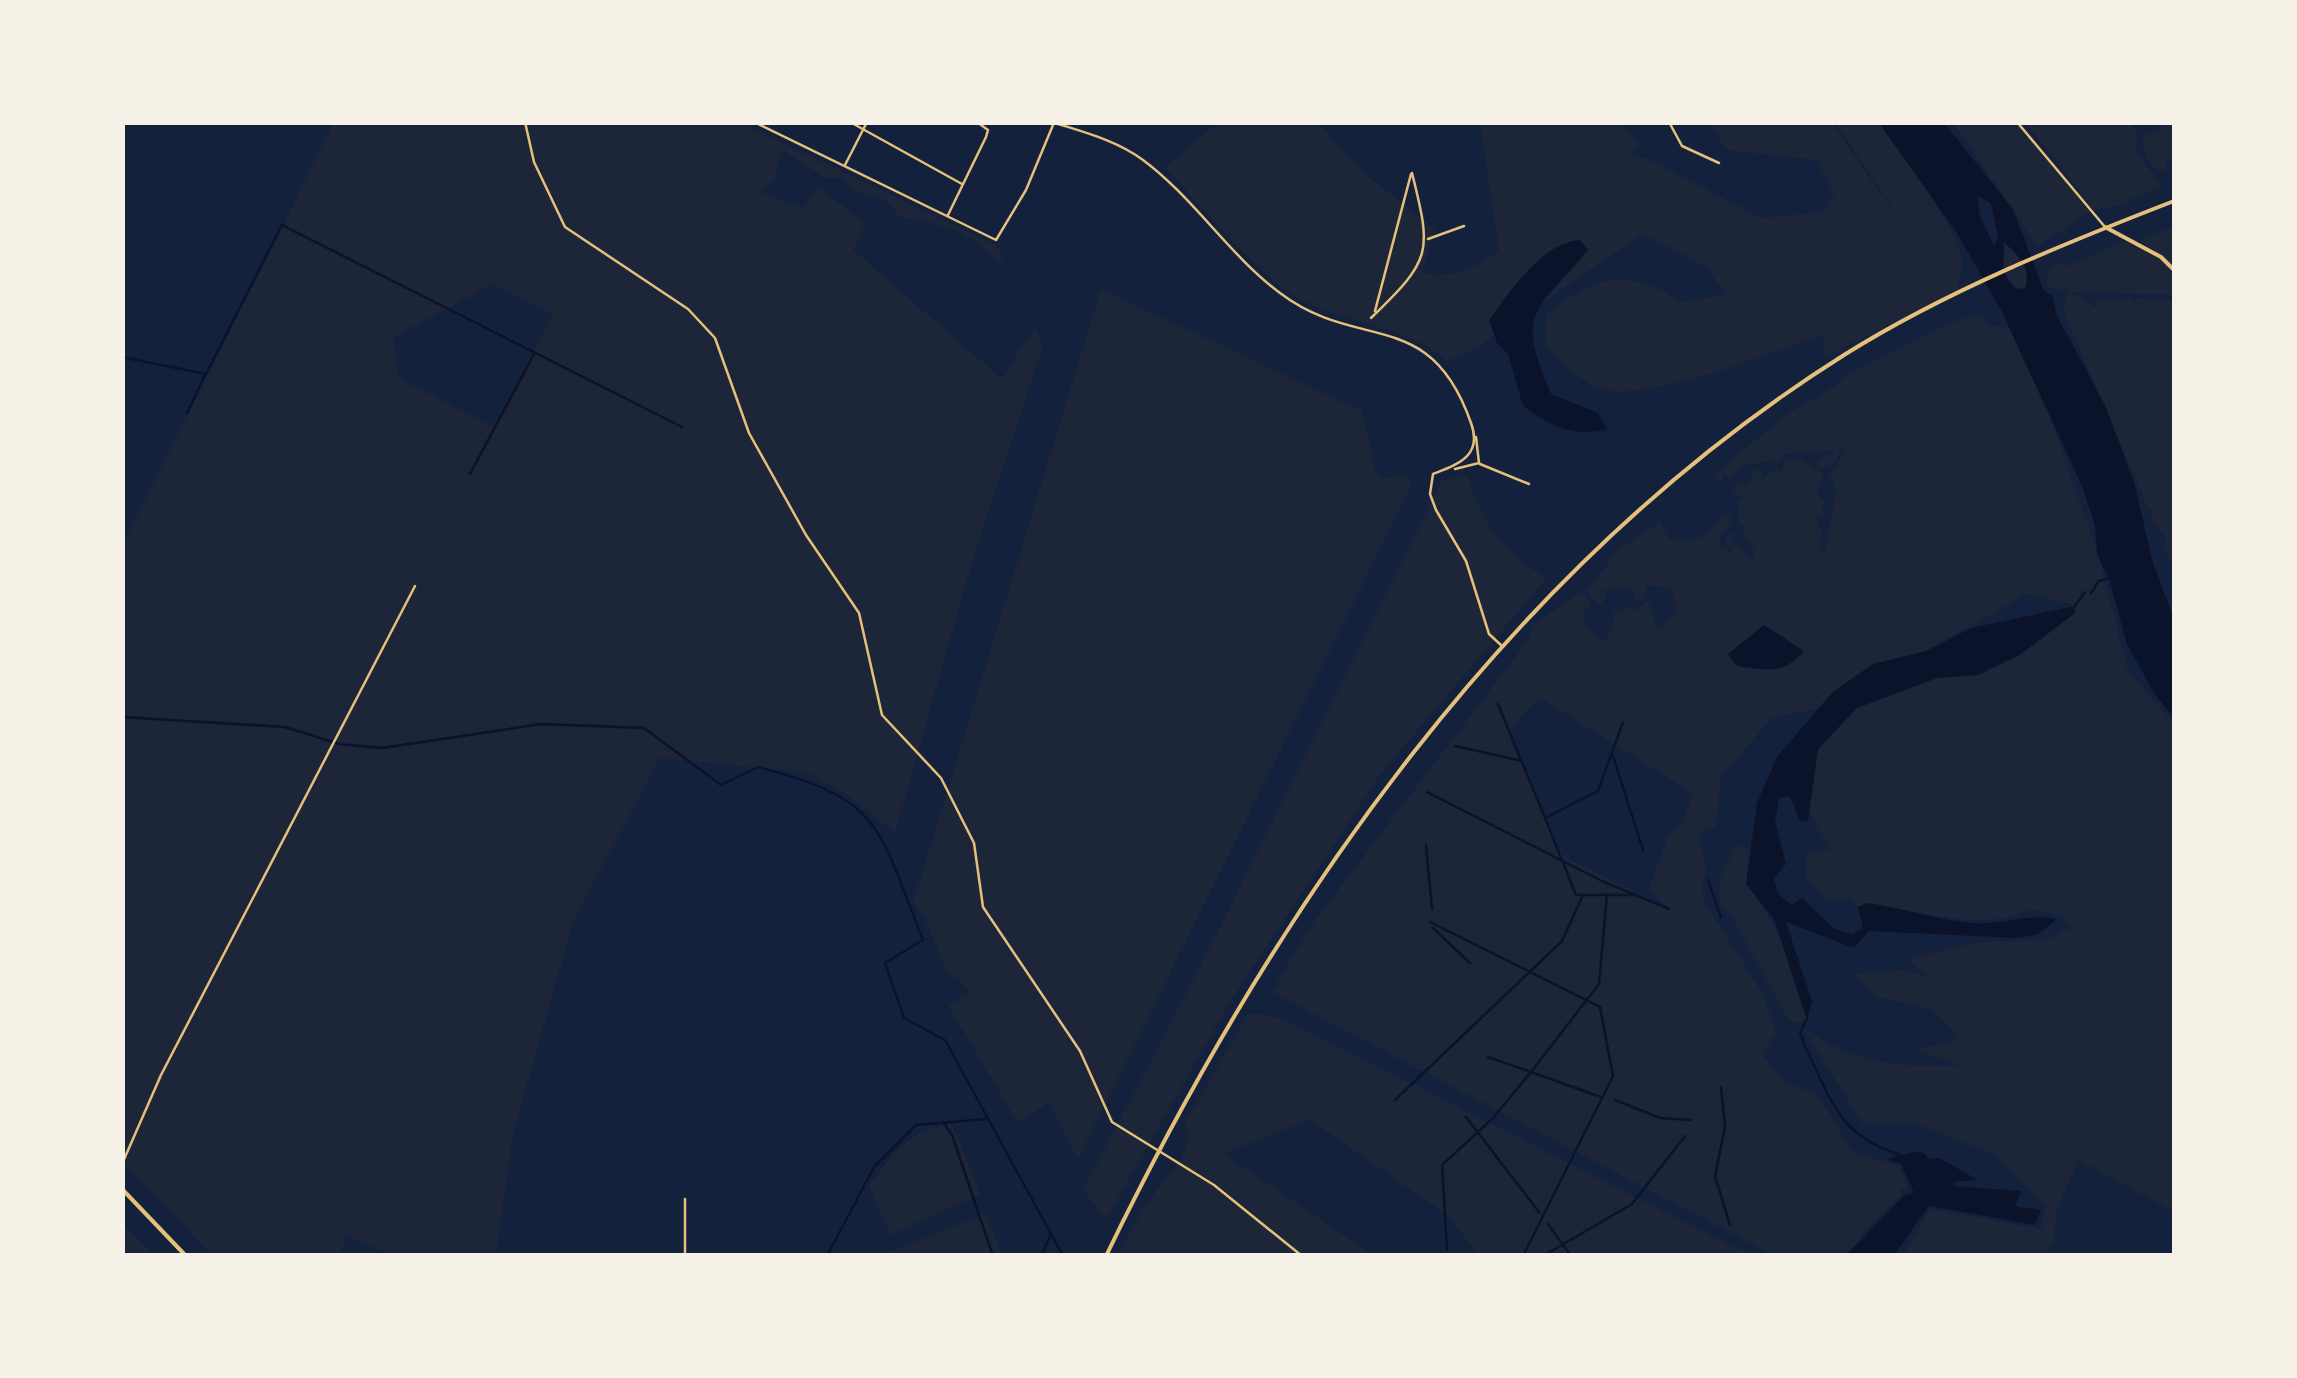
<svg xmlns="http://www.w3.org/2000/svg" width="2297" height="1378" font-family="Overpass,sans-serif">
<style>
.green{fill:#1d2539;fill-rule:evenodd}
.water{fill:#0b132b;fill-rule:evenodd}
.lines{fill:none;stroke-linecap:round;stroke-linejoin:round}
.stream{stroke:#0b132b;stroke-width:2.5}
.minor{stroke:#e5c07b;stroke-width:2.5}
.tertiary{stroke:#e5c07b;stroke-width:4}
.primary{stroke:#e5c07b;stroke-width:4}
</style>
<rect width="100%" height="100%" fill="#14213d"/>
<path class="green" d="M334,123H741L996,245L1004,261H996C981,235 929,219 901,218L887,201L851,190L844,177L827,179L781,149L775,180L760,192L804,208L818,186L865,224L853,250L1002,379L1035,326L1043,346L972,562L895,833L848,795L809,773L660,758L574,919L513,1134L496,1255H392L347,1236L339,1255H212L123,1162L122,546ZM493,284L553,314L494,427L398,378L394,337Z
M1218,123H1319L1361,171L1435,229L1422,273C1451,279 1476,269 1499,251L1481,128L1488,123H1619L1639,143L1631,155L1646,158L1762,218L1824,212L1834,194L1816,160L1727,150L1708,123H1832L1926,260L1836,123H1880C1898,147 1959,233 1962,258C1964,270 1956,277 1960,289L1825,357L1823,335C1771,352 1661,397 1610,391C1586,388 1563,362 1546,346V314C1596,276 1627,266 1681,302L1725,295L1707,267L1642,234L1480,346L1447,361C1406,324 1346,325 1298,298C1255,273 1201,205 1165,167Z
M1954,123H2020L2091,212L2037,246Z
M2026,123H2132L2137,136L2136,152L2162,186L2119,205L2094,210Z
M2174,123V160L2166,162V170H2157L2146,157L2142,136Z
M2174,227V267L2139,240Z
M2125,241L2164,262L2174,273V295L2070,292L2097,308V300L2131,299L2133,306L2137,298L2174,301V565L2162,546L2167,538L2151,520L2153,508H2148L2063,311L2068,291L2047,287L2048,273L2056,262L2066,267Z
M2001,243C2016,248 2032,270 2025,288L2017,289L2002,268Z
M1101,289L1362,411L1376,473L1385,478L1405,474L1412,485L1078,1159L1049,1102L1018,1123L948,1005L971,994L959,979L948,974L924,917L913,903Z
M1977,315H1983L1987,325L2009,327L2050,417L2099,556L2128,671L2174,723V1212L2079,1160L2057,1208L2054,1239L2044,1255H1904L1930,1209L2041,1229L2045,1205L1997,1156L1918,1124H1863L1803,1028C1863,1066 1890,1066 1960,1066L1915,1049L1952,1043L1958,1035L1932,1009L1877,997L1851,974L1899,970L1927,976L1907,959L1972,943L2050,939L2071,927L2063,917L2032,909C1984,933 1919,911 1868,903L1858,907L1852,899L1827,900L1805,876L1807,854L1829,849L1809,812L1818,749L1857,708L1937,678L1978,675L2021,654L2075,613L2072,604L2027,594L1926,651L1873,664L1815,709L1772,718L1721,776L1716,826L1699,834L1706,867L1701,888L1707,906L1764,996L1776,1033L1762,1055L1785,1082L1817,1094L1853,1152L1899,1166L1908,1188L1900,1190L1901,1196L1864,1232L1851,1255H1773L1272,992L1310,927L1528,640L1534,624L1582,591L1591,604L1582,614L1585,625L1601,641L1608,637L1614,620L1612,608L1617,613L1629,606L1637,611L1645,601L1650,603L1656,628L1662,630L1666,619L1677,613L1669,579V588L1648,585L1642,601L1635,602L1633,588L1604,590L1606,598L1600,605L1587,591L1618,550L1660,522L1669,539C1697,542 1708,539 1722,514L1730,516V523L1719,537L1721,549L1733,552L1725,541L1729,533L1734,535L1731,542L1753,558L1754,550L1743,533L1746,525L1739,526L1738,501L1745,500L1733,491L1735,485L1748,484L1757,467L1762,475L1760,481L1777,468L1781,473L1786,461L1802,460L1824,474L1816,494L1825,501L1821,511L1828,516L1816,518L1823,535L1818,541L1824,557L1836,492L1830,474L1846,452L1840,448L1837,461L1821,469L1816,466L1818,458L1832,455L1833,450L1784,454L1778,465L1773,460L1741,466L1730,477L1723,474V481L1715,480L1714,475L1786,415L1840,383L1845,375L1950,323ZM1539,697L1692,793L1684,821L1669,835L1649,888L1667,908L1563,856L1508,732Z
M1467,475C1481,522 1504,554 1547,578L1382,772L1235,994L1106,1219L1083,1190L1197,973L1442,481Z
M1736,844L1751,851L1746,884C1776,922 1799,971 1807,1019L1797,1023L1788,1019L1734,920L1720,905L1719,881Z
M1254,1013L1284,1019L1750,1255H1479L1446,1214L1309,1119L1224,1154L1373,1255L1118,1256L1143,1208L1182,1158L1189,1135L1184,1125L1247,1015Z
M952,1124L981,1194L890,1235L869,1185C894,1154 910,1128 952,1124Z
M985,1214L1003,1255H880Z
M122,1224H123L153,1255H123Z"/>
<path class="water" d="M1879,123H1944L2013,209L2043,289L2053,297L2057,316L2105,405L2135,485L2152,560L2174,620V718L2154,693L2127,644L2110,582L2097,554L2095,526L2082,486L2001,310L1957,233ZM1978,196L1991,203L1998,236L1994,246L1979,214ZM2003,242C2016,252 2033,269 2025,288L2016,289C1998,273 2006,259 2003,242Z
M1580,240L1588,250C1535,314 1515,309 1551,394L1598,413L1607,429C1575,439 1549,425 1523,406L1508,354L1497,343L1489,320C1509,293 1542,242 1580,240Z
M2075,606V613L2021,654L1978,675L1937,678L1857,708L1818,749L1808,821L1800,822L1790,796L1779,798L1775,821L1786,864L1774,879L1778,894L1791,905L1802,898L1833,928L1852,935L1863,927L1858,907L1868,903C1902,908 1935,919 1970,923C2000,926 2029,913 2057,919L2038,934L2017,938L1869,931L1854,948L1786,922L1812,1001L1807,1020L1774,919L1746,884L1757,803L1777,757L1833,692L1873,664L1926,651L1971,628Z
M1764,625L1804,651C1785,675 1765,670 1737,666L1728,654Z
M1913,1152L1924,1153L1929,1159L1939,1158L1978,1180L1953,1182L1954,1186L2021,1191L2015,1206L2041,1210L2035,1225L1929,1206L1894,1255H1846L1905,1195L1914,1193L1901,1164L1887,1159Z"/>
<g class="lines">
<path class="stream" d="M122,357L206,374L282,225L682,427
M187,413L205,375
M470,474L534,354
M2091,593L2099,581L2107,579
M2075,606L2085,592
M1498,704L1545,818
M122,717L285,727L339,744L382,748L541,724L644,728L721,785L758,767C885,800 877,826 923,940L885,963L904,1018L945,1040L1063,1256
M1623,722L1598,791L1545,818L1576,895H1635
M1455,746L1522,761
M1613,756L1643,850
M1427,792L1602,881L1669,909
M1426,845L1432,909
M1708,880L1721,917
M1430,922L1600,1007L1613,1076L1523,1256
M1433,928L1470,963
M1807,1019L1800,1032L1805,1046C1832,1101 1838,1135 1900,1155
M1721,1087L1725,1127L1715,1176L1730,1225
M1601,1097L1531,1072L1599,984L1607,894
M1395,1100L1562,941L1583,895
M1615,1100L1660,1118L1691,1120
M1466,1117L1539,1212
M943,1122L952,1135L993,1256
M1548,1224L1571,1256
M1447,1249L1442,1165L1492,1119L1531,1072L1488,1057
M827,1256L874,1167L916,1125L986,1119
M1041,1256L1051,1234
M1543,1256L1632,1204L1685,1136"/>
<path class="minor" d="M525,122L534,162L565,227L688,309L715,338L749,433L806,535L859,613L882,715L941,778L974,843L983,907L1080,1051L1112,1122L1214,1185L1302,1256
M754,122L996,240L1026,190L1053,125
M850,122L962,184
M1052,122C1083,132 1116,140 1143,160C1194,198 1229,255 1280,293C1359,353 1430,305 1471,423C1483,456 1458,464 1433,474L1430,494L1436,510L1466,561L1489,634L1502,646
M1669,122L1682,146L1719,163
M2017,122L2105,227
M845,165L867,122
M948,215L986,137L988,130L977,122
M1428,239L1464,226
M1375,311L1411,174
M1371,318C1432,259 1432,253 1412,173
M1480,464L1529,484
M1455,469L1479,463L1476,437
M122,1164L161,1075L415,586
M685,1256V1199"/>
<path class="tertiary" d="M2105,227L2161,257L2174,270"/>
<path class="primary" d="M122,1189L186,1256
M1106,1256C1276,905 1509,566 1844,355C1946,291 2063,244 2174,201"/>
</g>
<rect width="2297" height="1378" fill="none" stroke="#f6f1e7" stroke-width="250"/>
</svg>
